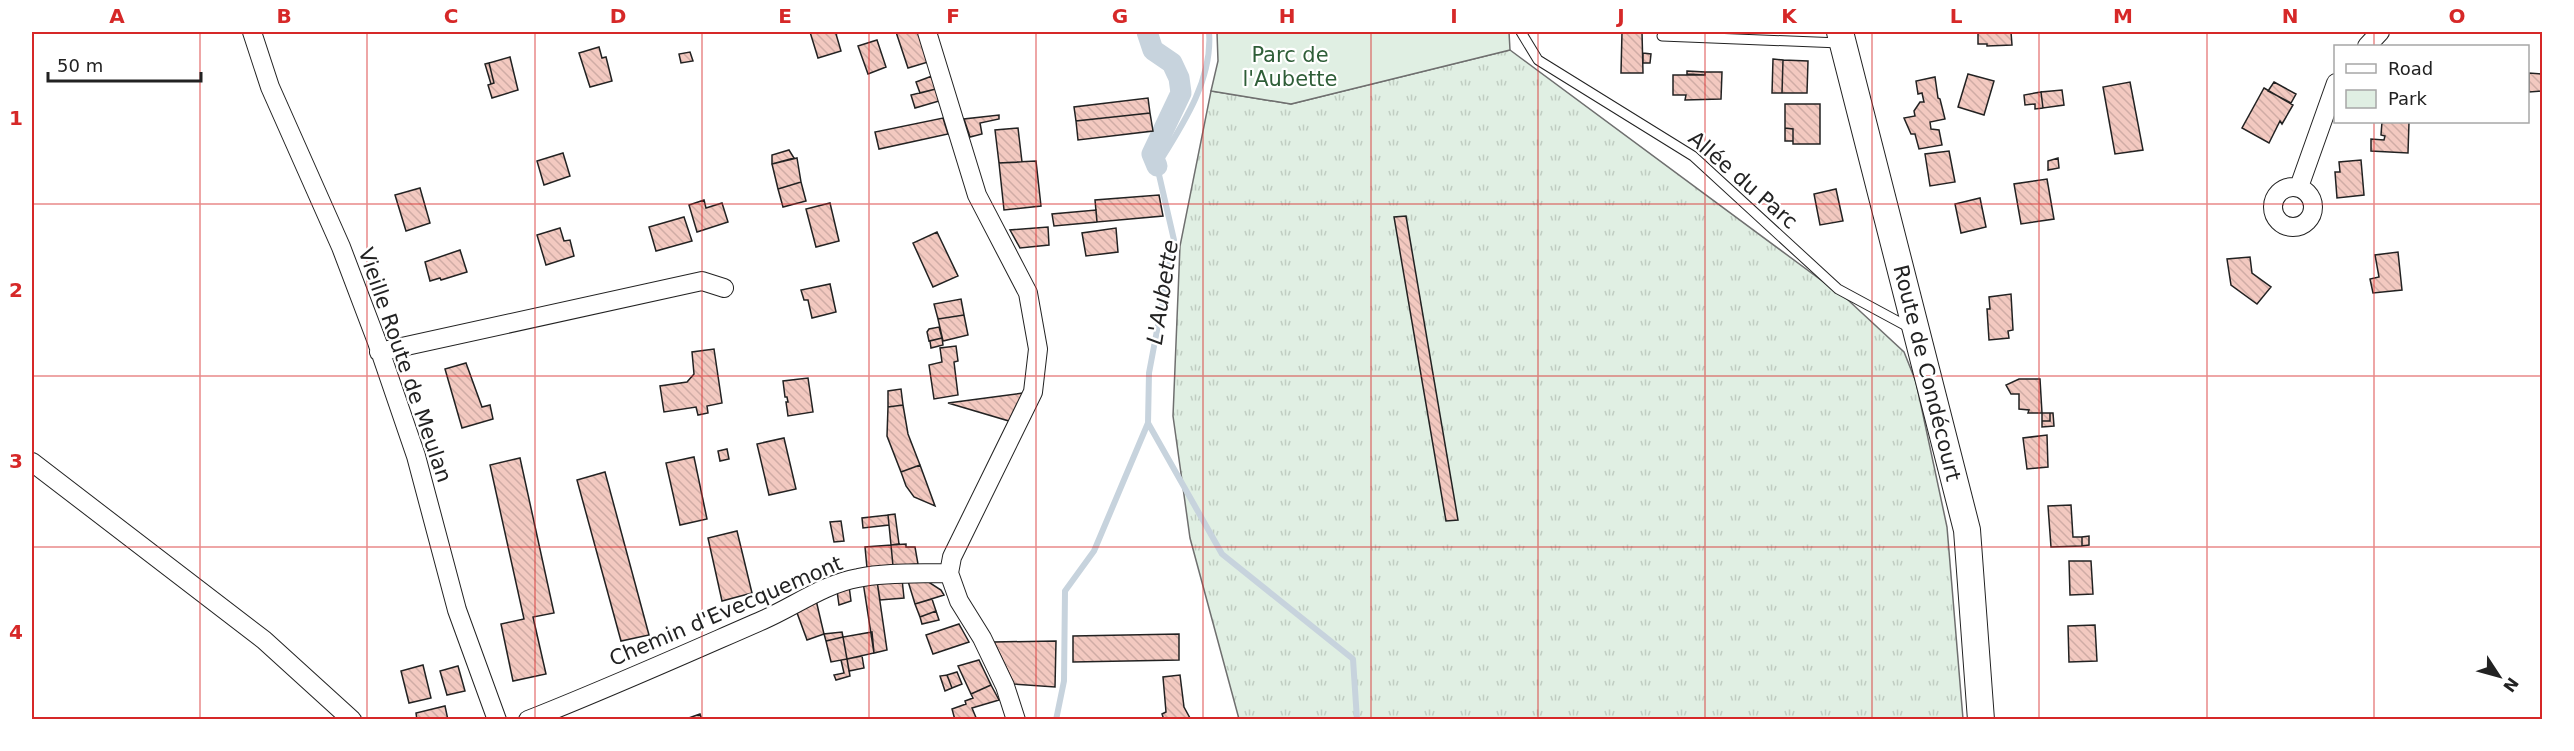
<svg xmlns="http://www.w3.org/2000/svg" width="2574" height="751" font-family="'DejaVu Sans',sans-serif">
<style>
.grass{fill:url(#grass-tufts);stroke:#6f6f6f;stroke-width:1.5}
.green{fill:#e0efe3;stroke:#6f6f6f;stroke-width:1.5}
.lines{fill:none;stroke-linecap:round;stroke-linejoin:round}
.stream{stroke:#c7d3dd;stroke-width:6}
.canal{stroke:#c7d3dd;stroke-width:21}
.building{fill:url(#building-back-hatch);stroke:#222;stroke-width:1.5}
.lane-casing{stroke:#222;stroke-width:11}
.street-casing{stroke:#222;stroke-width:20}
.secondary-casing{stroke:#222;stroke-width:28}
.lane{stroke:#fff;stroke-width:9}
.street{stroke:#fff;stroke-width:18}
.secondary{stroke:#fff;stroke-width:26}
.grid{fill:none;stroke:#d62828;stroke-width:1.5;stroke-opacity:0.55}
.labels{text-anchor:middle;stroke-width:4.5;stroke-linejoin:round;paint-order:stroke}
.park-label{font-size:21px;fill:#2f5e38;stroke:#fff}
.street-label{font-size:21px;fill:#222;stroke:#fff}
.water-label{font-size:22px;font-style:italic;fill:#222;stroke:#fff}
.neatline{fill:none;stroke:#d62828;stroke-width:2}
.grid-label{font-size:20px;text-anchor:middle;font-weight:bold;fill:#d62828}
</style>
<defs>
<pattern id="grass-tufts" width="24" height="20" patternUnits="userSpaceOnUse" patternTransform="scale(1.5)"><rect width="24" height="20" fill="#e0efe3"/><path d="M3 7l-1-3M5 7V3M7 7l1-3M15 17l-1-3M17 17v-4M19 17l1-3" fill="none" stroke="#c0cdc2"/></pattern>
<pattern id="building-back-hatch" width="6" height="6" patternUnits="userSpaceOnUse" patternTransform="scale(1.5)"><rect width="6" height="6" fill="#f3c9c0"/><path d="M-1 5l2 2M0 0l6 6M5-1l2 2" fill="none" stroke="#d0aca5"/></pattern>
</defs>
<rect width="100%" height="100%" fill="#fff"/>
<path class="grass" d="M1510,50L1848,300L1904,352L1916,382L1947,527L1963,719H1239L1190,538L1173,416L1180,246L1211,91L1291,104Z"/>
<path class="green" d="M1217,32H1509L1510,50L1291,104L1211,91L1218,61Z"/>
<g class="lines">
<path class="stream" d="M1148,423L1222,554L1353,659L1357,720
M1056,720L1064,681L1065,591L1094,551L1148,423L1149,373L1174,240L1157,166C1182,126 1213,80 1209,32"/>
<path class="canal" d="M1147,32L1153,50L1172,63L1179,78L1181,93L1152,154L1157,166"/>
</g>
<path class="building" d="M810,32H840L836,34L841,51L818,58Z
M896,32H920L928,62L908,68Z
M1622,32H1642L1643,73H1621Z
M1978,32H2011L2012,45L1987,46V44H1978Z
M877,40L886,67L868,74L858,46Z
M599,47L602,58L606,57L612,81L590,87L579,53Z
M690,52L693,61L681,63L679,54Z
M2542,52V91L2529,92V73L2542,74Z
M1643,53L1651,54L1650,63H1643Z
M510,57L518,90L492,98L488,85L494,83L489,63Z
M1773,59L1783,60L1782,93H1772Z
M1783,60L1808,61L1807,93H1782Z
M489,63L494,83L491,84L485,64Z
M1687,71L1705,72V75L1687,74Z
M1705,72H1722L1721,99L1685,100L1686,95H1673V75H1705Z
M1968,74L1994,81L1984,115L1958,107Z
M932,76L936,89L920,93L916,82Z
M1935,77L1938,98L1940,99L1945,119L1930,122L1931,129L1939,130L1942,145L1919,149L1915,134H1911L1904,118L1915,116L1914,111L1920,102H1924L1922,93L1918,94L1916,81Z
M2130,82L2143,150L2115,154L2103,87Z
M2274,82L2296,94L2291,103L2268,91Z
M2264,88L2293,105L2282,124L2280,121L2269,143L2242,128Z
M936,89L939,101L915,108L911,95Z
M2062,90L2064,105L2043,108L2041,92Z
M2041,92L2043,108L2035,109V104L2025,105L2024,95Z
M1148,98L1150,113L1076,121L1074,107Z
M1785,104H1820V144H1793V129L1785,128Z
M1150,113L1153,131L1078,140L1076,121Z
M999,115V119L980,123L982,134L970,137L964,119Z
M943,118L948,134L879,149L875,132Z
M2382,122H2409L2408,153L2371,151V139L2384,140L2385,136L2381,135Z
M1018,128L1022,162L999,163L995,130Z
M1785,128L1793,129V141H1785Z
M789,150L794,158L772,164V155Z
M1949,151L1955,182L1930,186L1925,154Z
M563,153L570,176L544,185L537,161Z
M797,158L801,182L778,189L772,164Z
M2058,158L2059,168L2048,170V161Z
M2361,160L2364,195L2337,198L2335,172H2340L2339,162Z
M1036,161L1041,206L1004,210L999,163Z
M2047,179L2054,219L2021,224L2014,184Z
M801,182L806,201L783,207L778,189Z
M420,188L430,223L406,231L395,195Z
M1836,189L1843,221L1820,225L1814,194Z
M1159,195L1163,216L1097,222L1095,200Z
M1980,198L1986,227L1961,233L1955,204Z
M704,200L706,208L722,203L728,222L697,232L689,205Z
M830,203L839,241L816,247L806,209Z
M1096,210L1097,222L1054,226L1052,214Z
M1406,216L1458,520L1446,521L1394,217Z
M684,217L692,241L656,251L649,227Z
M1048,227L1049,245L1020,248L1010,230Z
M560,228L564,241L570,240L574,256L546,265L537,235Z
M1116,228L1118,252L1086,256L1082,233Z
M937,232L958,276L933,287L913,243Z
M460,250L467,272L441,280L440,278L430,281L425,262Z
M2398,252L2402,290L2373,293L2370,279L2379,277L2375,255Z
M2250,257L2252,273L2271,287L2257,304L2231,285L2227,259Z
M830,284L836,312L812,318L808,300H804L801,290Z
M2011,294L2013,330L2008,331L2009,338L1989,340L1987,309H1990L1989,297Z
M961,299L964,315L938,319L934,304Z
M964,315L968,335L943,341L938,319Z
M939,327L942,338L929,341L927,332L929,329Z
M942,338L943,345L931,348L930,341Z
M956,346L958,361L954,362L958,395L934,399L929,365L942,362L940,348Z
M714,349L722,403L707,406L708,413L698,415L696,407L664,412L660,386L687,382L694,374L692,352Z
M466,363L482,407L490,405L493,419L462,428L445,369Z
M808,378L813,412L788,416L786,402H788L787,397H785L783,381Z
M2019,379H2040L2042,413H2028L2029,410L2019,409V394H2011L2006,385Z
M901,389L903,405L888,407V391Z
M1023,393L1009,421L948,403Z
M903,405L908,434L920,465L901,472L887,436L888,407Z
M2042,413H2050V421H2042Z
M2050,413H2053L2054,426L2042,427V421H2050Z
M2047,435L2048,467L2027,469L2023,438Z
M784,438L796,489L769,495L757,444Z
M727,449L729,459L720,461L718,451Z
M694,457L707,519L680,525L666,463Z
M520,458L554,613L533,617L546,674L513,681L501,624L524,619L490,465Z
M920,465L935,506L914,497L906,486L901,472Z
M605,472L649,635L621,641L577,480Z
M2071,505L2073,537H2082V546L2051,547L2048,506Z
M895,514L899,544L891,545L888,515Z
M888,515L889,525L863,528L862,518Z
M841,521L844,541L834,542L830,522Z
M737,531L752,593L722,601L708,538Z
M2089,536V545L2082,546V537Z
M906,544V547H915L918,564L893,566L891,545Z
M891,545L893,566L867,568L865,547Z
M2069,561H2091L2093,594L2070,595Z
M907,578L927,581L941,590L944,595L915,604Z
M902,579L904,598L880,600L877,581Z
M877,581L887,650L874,653L863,582Z
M849,586L851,601L839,605L837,591Z
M932,599L936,611L920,617L915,604Z
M816,600L824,634L807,640L796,610Z
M936,611L939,620L922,624L920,617Z
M959,624L969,642L933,654L926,635Z
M2095,625L2097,661L2069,662L2068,626Z
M842,632L843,637L826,641L824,634Z
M872,632L874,653L847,659L843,637Z
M1179,634V660L1073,662V636Z
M843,637L847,659L831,662L826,641Z
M1056,641L1055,687L1014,684L994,642Z
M862,656L864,668L849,671L847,659Z
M847,659L850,676L836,680L834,675L844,673L841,660Z
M979,660L991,685L971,694L958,666Z
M423,665L431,698L409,703L401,671Z
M458,666L465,691L447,695L440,671Z
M957,672L962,684L952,688L947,675Z
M947,675L952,688L945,691L940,676Z
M1180,675L1184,707L1191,720H1164L1162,714L1166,712L1163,677Z
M991,685L999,700L972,708L977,720H955L952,709L966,704L965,701L973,698L971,694Z
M445,706L448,720H417L416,713Z
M700,714L702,720H683Z"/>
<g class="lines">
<defs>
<path id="lane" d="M1521,32L1538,60L1693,156L1838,289L1912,329
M1662,36L1840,43"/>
<path id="street" d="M252,32L270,87L341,247L377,342L416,456L457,610L497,720
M927,32L977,195L1028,293L1038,349L1033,392L952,557L949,573L959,601L982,638L1005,686L1016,720
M2367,46L2380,32
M2273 207a20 20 0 1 1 40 0a20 20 0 1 1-40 0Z
M2299,187L2336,83
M379,352L702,281L724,288
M32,462L264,640L352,720
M528,720C607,689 685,654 763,620C795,606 824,584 858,578C888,572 919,574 949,573"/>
<path id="secondary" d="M1840,32L1967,530L1981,720"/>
</defs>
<use href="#lane" class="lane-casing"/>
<use href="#street" class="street-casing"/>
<use href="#secondary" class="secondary-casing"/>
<use href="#lane" class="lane"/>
<use href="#street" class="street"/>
<use href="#secondary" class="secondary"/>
</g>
<path class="grid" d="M200,32V720M367,32V720M535,32V720M702,32V720M869,32V720M1036,32V720M1203,32V720M1371,32V720M1538,32V720M1705,32V720M1872,32V720M2039,32V720M2207,32V720M2374,32V46M2374,122V720M32,204H2542M32,376H2542M32,547H2542"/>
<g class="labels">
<g class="park-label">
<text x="1290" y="62">Parc de<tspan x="1290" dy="24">l'Aubette</tspan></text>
</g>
<g class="street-label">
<text transform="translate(1743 180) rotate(41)" y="7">Allée du Parc</text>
<text transform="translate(405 365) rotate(71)" y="7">Vieille Route de Meulan</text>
<text transform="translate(1927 373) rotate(76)" y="7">Route de Condécourt</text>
<text transform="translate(726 611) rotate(-23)" y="7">Chemin d'Evecquemont</text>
</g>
<g class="water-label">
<text transform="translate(1162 292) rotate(-81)" y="8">L'Aubette</text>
</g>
</g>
<rect width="2574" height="751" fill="none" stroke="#ffffff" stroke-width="66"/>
<rect x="2334" y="45" width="195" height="78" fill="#ffffff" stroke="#a7a7a7" stroke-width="1.5"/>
<rect x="2346" y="64" width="30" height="9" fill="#ffffff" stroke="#a7a7a7" stroke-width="1.5"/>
<text x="2388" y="75" font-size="18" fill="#222222">Road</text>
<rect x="2346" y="90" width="30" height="18" fill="#e0efe3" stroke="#a7a7a7" stroke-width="1.5"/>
<text x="2388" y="105" font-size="18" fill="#222222">Park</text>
<g transform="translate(2499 676) rotate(126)" stroke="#ffffff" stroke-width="4.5" paint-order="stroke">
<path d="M0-4.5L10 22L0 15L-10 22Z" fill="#222222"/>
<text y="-9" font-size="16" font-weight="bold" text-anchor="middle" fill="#222222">N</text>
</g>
<path d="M48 72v9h153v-9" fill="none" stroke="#222222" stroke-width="3"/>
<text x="57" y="72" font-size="18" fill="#222222" stroke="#ffffff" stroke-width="4.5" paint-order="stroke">50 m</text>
<rect x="33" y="33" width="2508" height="685" class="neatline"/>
<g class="grid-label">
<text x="117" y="23">A</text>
<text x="284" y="23">B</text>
<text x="451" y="23">C</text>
<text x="618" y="23">D</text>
<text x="785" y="23">E</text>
<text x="953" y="23">F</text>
<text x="1120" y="23">G</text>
<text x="1287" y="23">H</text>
<text x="1454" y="23">I</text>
<text x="1621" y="23">J</text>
<text x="1789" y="23">K</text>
<text x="1956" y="23">L</text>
<text x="2123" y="23">M</text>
<text x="2290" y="23">N</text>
<text x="2457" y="23">O</text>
<text x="16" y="125">1</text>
<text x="16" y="297">2</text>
<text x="16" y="468">3</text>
<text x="16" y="639">4</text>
</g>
</svg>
